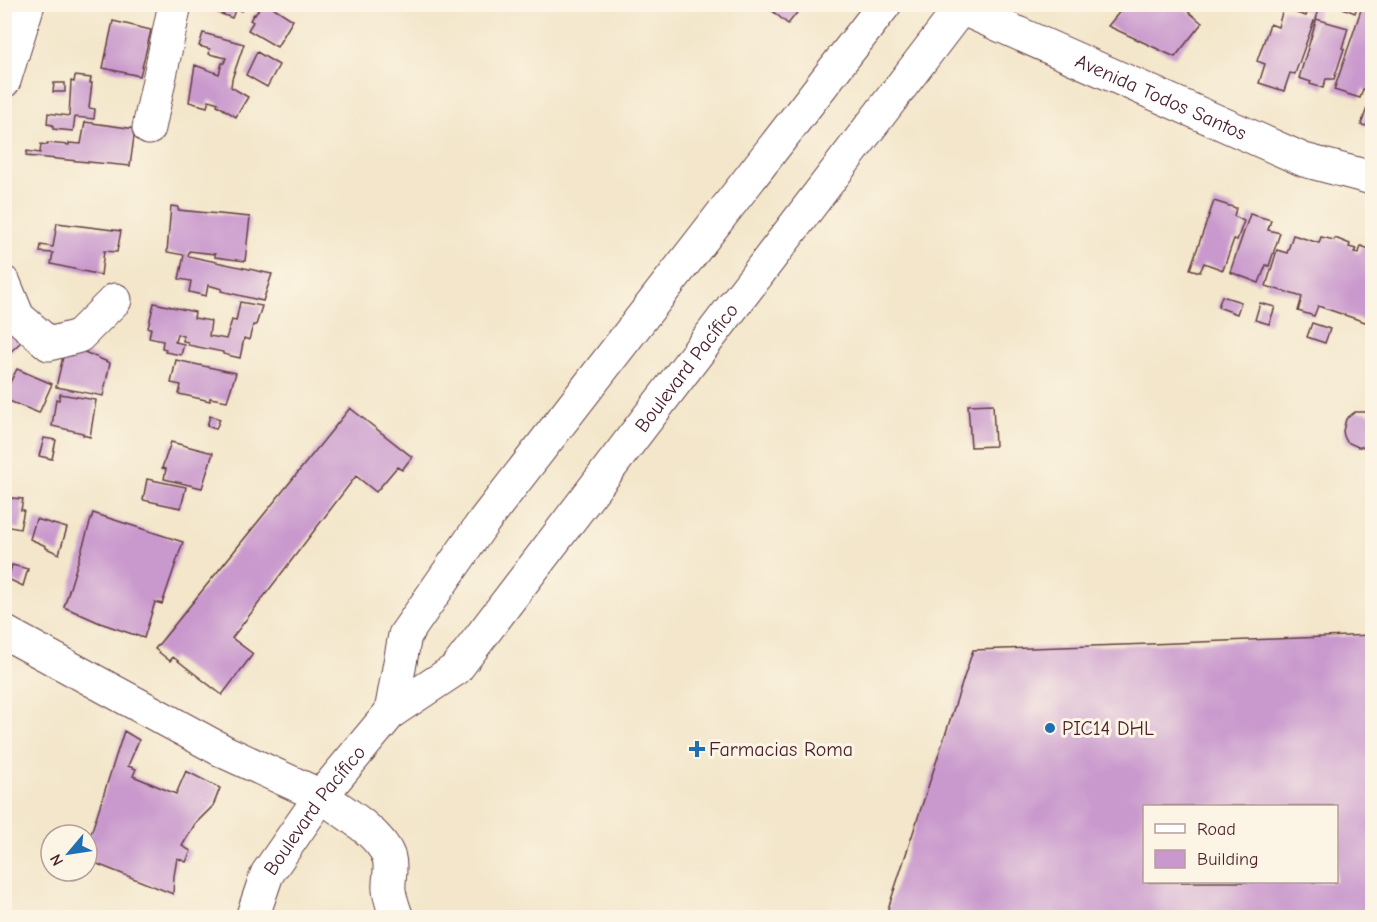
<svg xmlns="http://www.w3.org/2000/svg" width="1377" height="922" font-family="'Comic Neue',sans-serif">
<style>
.building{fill:#c999cd;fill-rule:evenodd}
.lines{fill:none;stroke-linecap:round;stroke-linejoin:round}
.minor-casing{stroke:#633d43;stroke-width:35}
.major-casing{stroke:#633d43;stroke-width:35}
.minor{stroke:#fff;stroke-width:33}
.major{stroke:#fff;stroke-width:33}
.poi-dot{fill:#1f6fb2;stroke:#fcf5e5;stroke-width:2}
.labels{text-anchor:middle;stroke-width:6;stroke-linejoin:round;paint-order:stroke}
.street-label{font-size:20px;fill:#4a1f2b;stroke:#fcf5e5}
.poi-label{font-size:20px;fill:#4a1f2b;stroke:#fcf5e5;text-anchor:start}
</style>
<rect width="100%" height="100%" fill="#fcf5e5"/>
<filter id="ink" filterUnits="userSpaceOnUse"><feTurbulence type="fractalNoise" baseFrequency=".0167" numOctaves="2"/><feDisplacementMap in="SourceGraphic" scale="12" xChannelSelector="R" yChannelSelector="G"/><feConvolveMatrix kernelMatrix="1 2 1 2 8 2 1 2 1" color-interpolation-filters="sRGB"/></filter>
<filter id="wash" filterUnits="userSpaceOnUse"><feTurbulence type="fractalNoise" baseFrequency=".008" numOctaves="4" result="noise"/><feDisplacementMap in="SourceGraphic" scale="24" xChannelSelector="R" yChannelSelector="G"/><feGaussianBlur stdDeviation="1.35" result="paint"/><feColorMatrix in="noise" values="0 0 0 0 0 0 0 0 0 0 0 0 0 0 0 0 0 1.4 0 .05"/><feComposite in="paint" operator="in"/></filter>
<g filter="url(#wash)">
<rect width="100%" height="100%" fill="#f3e6ca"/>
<g id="blocks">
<path class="building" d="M213,4H245L242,11L236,8L232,18L211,10Z
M262,4H268L293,20L277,47L248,30L253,22L250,20L254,14L255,15Z
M764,4H804L788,24Z
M1126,4H1179L1202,23L1175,57L1108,26Z
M1298,4H1321L1316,19L1348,28L1342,48L1344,49L1334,79H1326L1323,88L1310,84L1311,82L1299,78L1316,21H1314L1295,74L1290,73L1284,91L1259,83L1265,64L1257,61L1270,24L1278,27L1283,9L1306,16L1307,12L1297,9Z
M1333,4H1358L1355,13Z
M1363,4H1372V81L1369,91L1363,89L1360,98L1334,90Z
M113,21L151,30L140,76L103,68Z
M203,33L244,44L232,79L231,87L248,97L236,117L217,105L218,103L209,100L207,107L189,102L195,65L219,74L222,63H224L226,58L209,54L210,49L199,46Z
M257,52L279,65L267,87L246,75Z
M75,76L91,78L90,83H92L89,108L95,109L94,119L75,117L73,131L53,129V125L47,124L48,113L69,116L71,81L74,82Z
M54,83H65V92H53Z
M1367,108L1372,110L1367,126L1361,125Z
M85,122L135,129L130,166L26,156L27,151L40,153L41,144L47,145V143L69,145V143L81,144Z
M1214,201L1236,208L1234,216L1244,221L1237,240L1234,239L1223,270L1204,263L1200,272L1190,269Z
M171,206L178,207V210L250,217L245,261L215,257V254L189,251L188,256L272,274L263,301L221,291L222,289L208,285L206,296L189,292L191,281L179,279L184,255L167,252Z
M1250,214L1271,220L1268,230L1280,233L1269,266L1266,265L1259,283L1230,272Z
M57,223L121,231L117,252L104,251L101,275L51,264L53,253L40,252L41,245L53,247Z
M1293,235L1319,243L1321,237L1334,240L1335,238L1350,244L1349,247L1356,249L1354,252L1359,253L1361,246L1372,250V322L1371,324L1318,306L1314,316L1298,311L1302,297L1266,286L1277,250L1287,253Z
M1222,296L1241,302L1237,314L1218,307Z
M240,302L262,306L256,325H253L249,340L244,338L240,358L223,354V352L188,345V342L183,341V336L177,334L175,342L184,344L181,355L165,352L166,349L162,348L163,341L149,338L151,328H148L154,303L195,312L194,318L211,321L209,336L226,339L232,320L236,321Z
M1260,303L1275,307L1269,324L1255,320Z
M1312,323L1330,329L1325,343L1307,337Z
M7,327L21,342L6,356L4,354V330Z
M66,344L110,363L103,396L56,387Z
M176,360L236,373L227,401L210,398V401L179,394L181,385L171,383Z
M17,369L52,384L39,413L4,399V394Z
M60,394L96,400L90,437L83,435V433L52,426L56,399L59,400Z
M993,404L995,446L971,447L968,405Z
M350,408L412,457L402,470L397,467L376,492L356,476L232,638L253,654L222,695L173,657L170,661L155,649Z
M1355,412H1367L1372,416V443L1369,446L1358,447L1347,442L1344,436L1343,431L1346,419Z
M210,416L220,419L216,429L207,426Z
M44,438L56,440L52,459L39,456Z
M171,442L213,453L202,488L164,479L166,469L162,468Z
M147,479L186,487L181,508L143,500Z
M11,498L23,499L21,510H24L20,529L4,526V506L9,507Z
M93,513L183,542L162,604L155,602L144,638L100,623L64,607Z
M36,519L67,528L59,554L46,548V546L30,539Z
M12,565L28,569L23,586L8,579Z
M1372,635V918H885L973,650L1151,644ZM1144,806H1336V882H1144Z
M124,731L139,740L128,766L136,769L133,776L176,794L186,771L220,788L213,806L195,824L182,846L191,851L186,862L177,858L174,876L173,894L87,860V846Z"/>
</g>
</g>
<g filter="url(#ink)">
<use href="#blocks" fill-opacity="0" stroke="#633d43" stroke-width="1.5"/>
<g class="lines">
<defs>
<g id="minor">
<path id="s1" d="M955,4L961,8L1304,160L1372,178"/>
<path d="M4,81L28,4"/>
<path d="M149,128L175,4"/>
<path d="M4,283L18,317L49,344L79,336L115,300"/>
<path d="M4,632L225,752L321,796"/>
</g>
<g id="major">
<path d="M391,712L405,635L484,521L885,4"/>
<path d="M321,796C341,810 382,834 389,858C392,869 388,879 389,890C390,899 394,909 397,918"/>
<path id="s2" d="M252,918L267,874L321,796L391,712L456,669L964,4"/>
</g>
</defs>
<use href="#minor" class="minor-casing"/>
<use href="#major" class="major-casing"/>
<use href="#minor" class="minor"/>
<use href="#major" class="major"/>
</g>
</g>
<g class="poi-dot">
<circle cx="1050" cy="728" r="6"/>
<path d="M694 740h6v6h6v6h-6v6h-6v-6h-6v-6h6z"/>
</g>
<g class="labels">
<g class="street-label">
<text dy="7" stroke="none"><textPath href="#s1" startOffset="226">Avenida Todos Santos</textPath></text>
<text dy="7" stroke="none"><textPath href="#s2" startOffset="708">Boulevard Pacífico</textPath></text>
<text dy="7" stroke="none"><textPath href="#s2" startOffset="126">Boulevard Pacífico</textPath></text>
</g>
<g class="poi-label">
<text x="1062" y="735">PIC14 DHL</text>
<text x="709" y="756">Farmacias Roma</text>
</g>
</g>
<rect width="1377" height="922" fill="none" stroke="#fcf5e5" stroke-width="24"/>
<rect x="1143" y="805" width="195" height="78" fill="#fcf5e5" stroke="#b59f9b" stroke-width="1.5"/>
<rect x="1155" y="824" width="30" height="9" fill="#ffffff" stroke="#b59f9b" stroke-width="1.5"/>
<text x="1197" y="835" font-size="18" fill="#4a1f2b">Road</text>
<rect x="1155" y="850" width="30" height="18" fill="#c999cd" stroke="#b59f9b" stroke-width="1.5"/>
<text x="1197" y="865" font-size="18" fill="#4a1f2b">Building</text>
<g transform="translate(69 853) rotate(241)"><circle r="28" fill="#fcf5e5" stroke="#b59f9b" stroke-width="1.5"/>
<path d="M0-4.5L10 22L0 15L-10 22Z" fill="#1f6fb2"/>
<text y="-9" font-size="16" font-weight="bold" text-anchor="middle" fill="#4a1f2b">N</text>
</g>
</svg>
